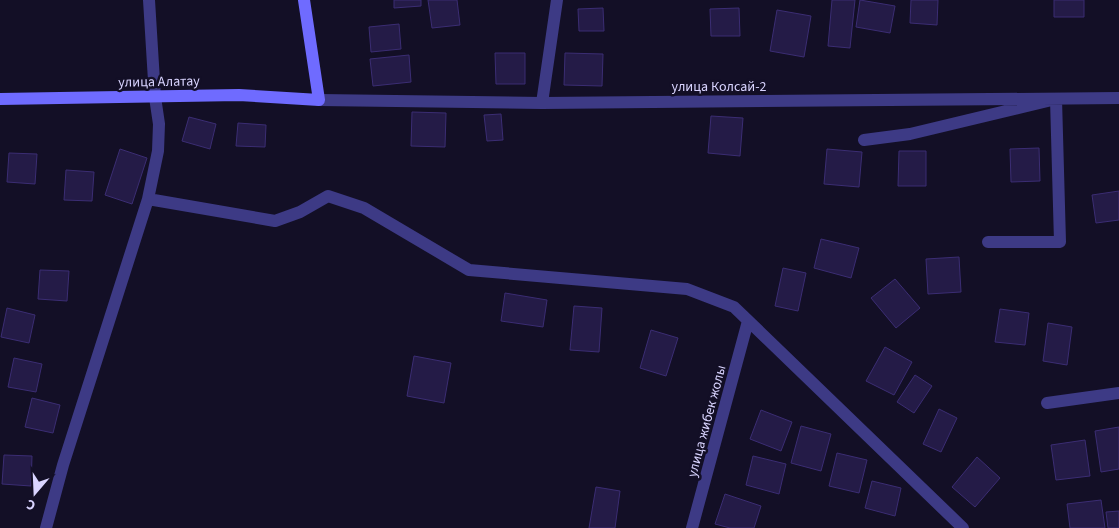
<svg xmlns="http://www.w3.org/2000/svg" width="1119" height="528" font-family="'Source Sans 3',sans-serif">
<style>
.building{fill:#241b47;stroke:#3b2d73}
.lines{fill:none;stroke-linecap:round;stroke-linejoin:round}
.street{stroke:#3d3a85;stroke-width:12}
.secondary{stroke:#6f6bff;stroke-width:12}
.labels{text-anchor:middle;stroke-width:5;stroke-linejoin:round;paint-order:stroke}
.street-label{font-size:14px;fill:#d9d4ff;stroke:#130f26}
</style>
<rect width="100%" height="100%" fill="#130f26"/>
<path class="building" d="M394,0H421V6L394,8Z
M428,0H457L460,25L432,28Z
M832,0H855L850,48L828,46Z
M860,0L895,6L890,33L856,27Z
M911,0H938L937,25L910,23Z
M1054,0H1084V17H1054Z
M603,8L604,31H579L578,9Z
M739,8L740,36H711L710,9Z
M777,10L811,16L804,57L770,51Z
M399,24L401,49L371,52L369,27Z
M495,53H525V84H496Z
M565,53L603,54L602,86L564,85Z
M409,55L411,82L373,86L370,59Z
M412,112L446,113L445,147L411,146Z
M501,114L503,140L487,141L484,115Z
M711,116L743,118L740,156L708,153Z
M189,117L216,124L210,149L182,141Z
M238,123L266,125L265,147L236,146Z
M1039,148L1040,181L1011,182L1010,149Z
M120,149L147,158L132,204L105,195Z
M827,149L862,152L859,187L824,184Z
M899,151H926V186H898Z
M9,153L37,154L35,184L7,182Z
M66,170L94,172L92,201L64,200Z
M1119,191V220L1096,223L1092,195Z
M821,239L859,248L851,278L814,268Z
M959,257L961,292L928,294L926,259Z
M783,268L806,273L798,311L775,306Z
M40,270L69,271L67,301L38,299Z
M895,279L920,308L896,328L871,298Z
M505,293L547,300L543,327L501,321Z
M574,306L602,308L599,352L570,350Z
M7,308L35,315L29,343L1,337Z
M1000,309L1029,313L1025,345L995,342Z
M1048,323L1072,327L1067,365L1043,361Z
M651,330L678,338L666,376L640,368Z
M885,347L912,362L894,395L866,381Z
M414,356L451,363L444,403L407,396Z
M14,358L42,364L36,392L8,387Z
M915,375L932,386L914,413L897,402Z
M32,398L60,405L53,433L25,427Z
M939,409L957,418L941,452L923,444Z
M761,410L792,422L781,451L750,439Z
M801,426L831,434L821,471L791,463Z
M1119,427V469L1101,472L1095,431Z
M1085,440L1090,476L1056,480L1051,445Z
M837,453L867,460L859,493L829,486Z
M4,455L32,456L31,486L2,484Z
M753,456L786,464L779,494L746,485Z
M977,457L1000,478L975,507L952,487Z
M872,481L901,488L895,516L865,508Z
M596,487L620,491L615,528H589Z
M725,494L761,506L754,528H730L715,524Z
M1101,500L1105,528H1070L1067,504Z
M1119,511V528H1108L1106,512Z"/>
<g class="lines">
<path class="street" d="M319,100L542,103L1119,98
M542,103L557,0
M864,140L910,134L1056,99L1060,242H988
M148,199L275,221L300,212L328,196L364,208L469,270L687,289L734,307L963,528
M1047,403L1119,393
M46,528L63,465L148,199L158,151L159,124L155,97L149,0
M692,528L748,321"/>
<path class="secondary" d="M0,99L239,95L319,100L304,0"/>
</g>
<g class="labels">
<g class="street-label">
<text transform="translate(159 81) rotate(-1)" y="5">улица Алатау</text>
<text x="719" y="91">улица Колсай-2</text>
<text transform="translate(706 421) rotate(-75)" y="5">улица жибек жолы</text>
</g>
</g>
<g transform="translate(35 493) rotate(199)" stroke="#130f26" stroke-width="4" paint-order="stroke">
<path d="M0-4L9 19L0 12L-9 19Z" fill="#d9d4ff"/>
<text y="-8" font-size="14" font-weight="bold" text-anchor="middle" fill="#d9d4ff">С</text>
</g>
</svg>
